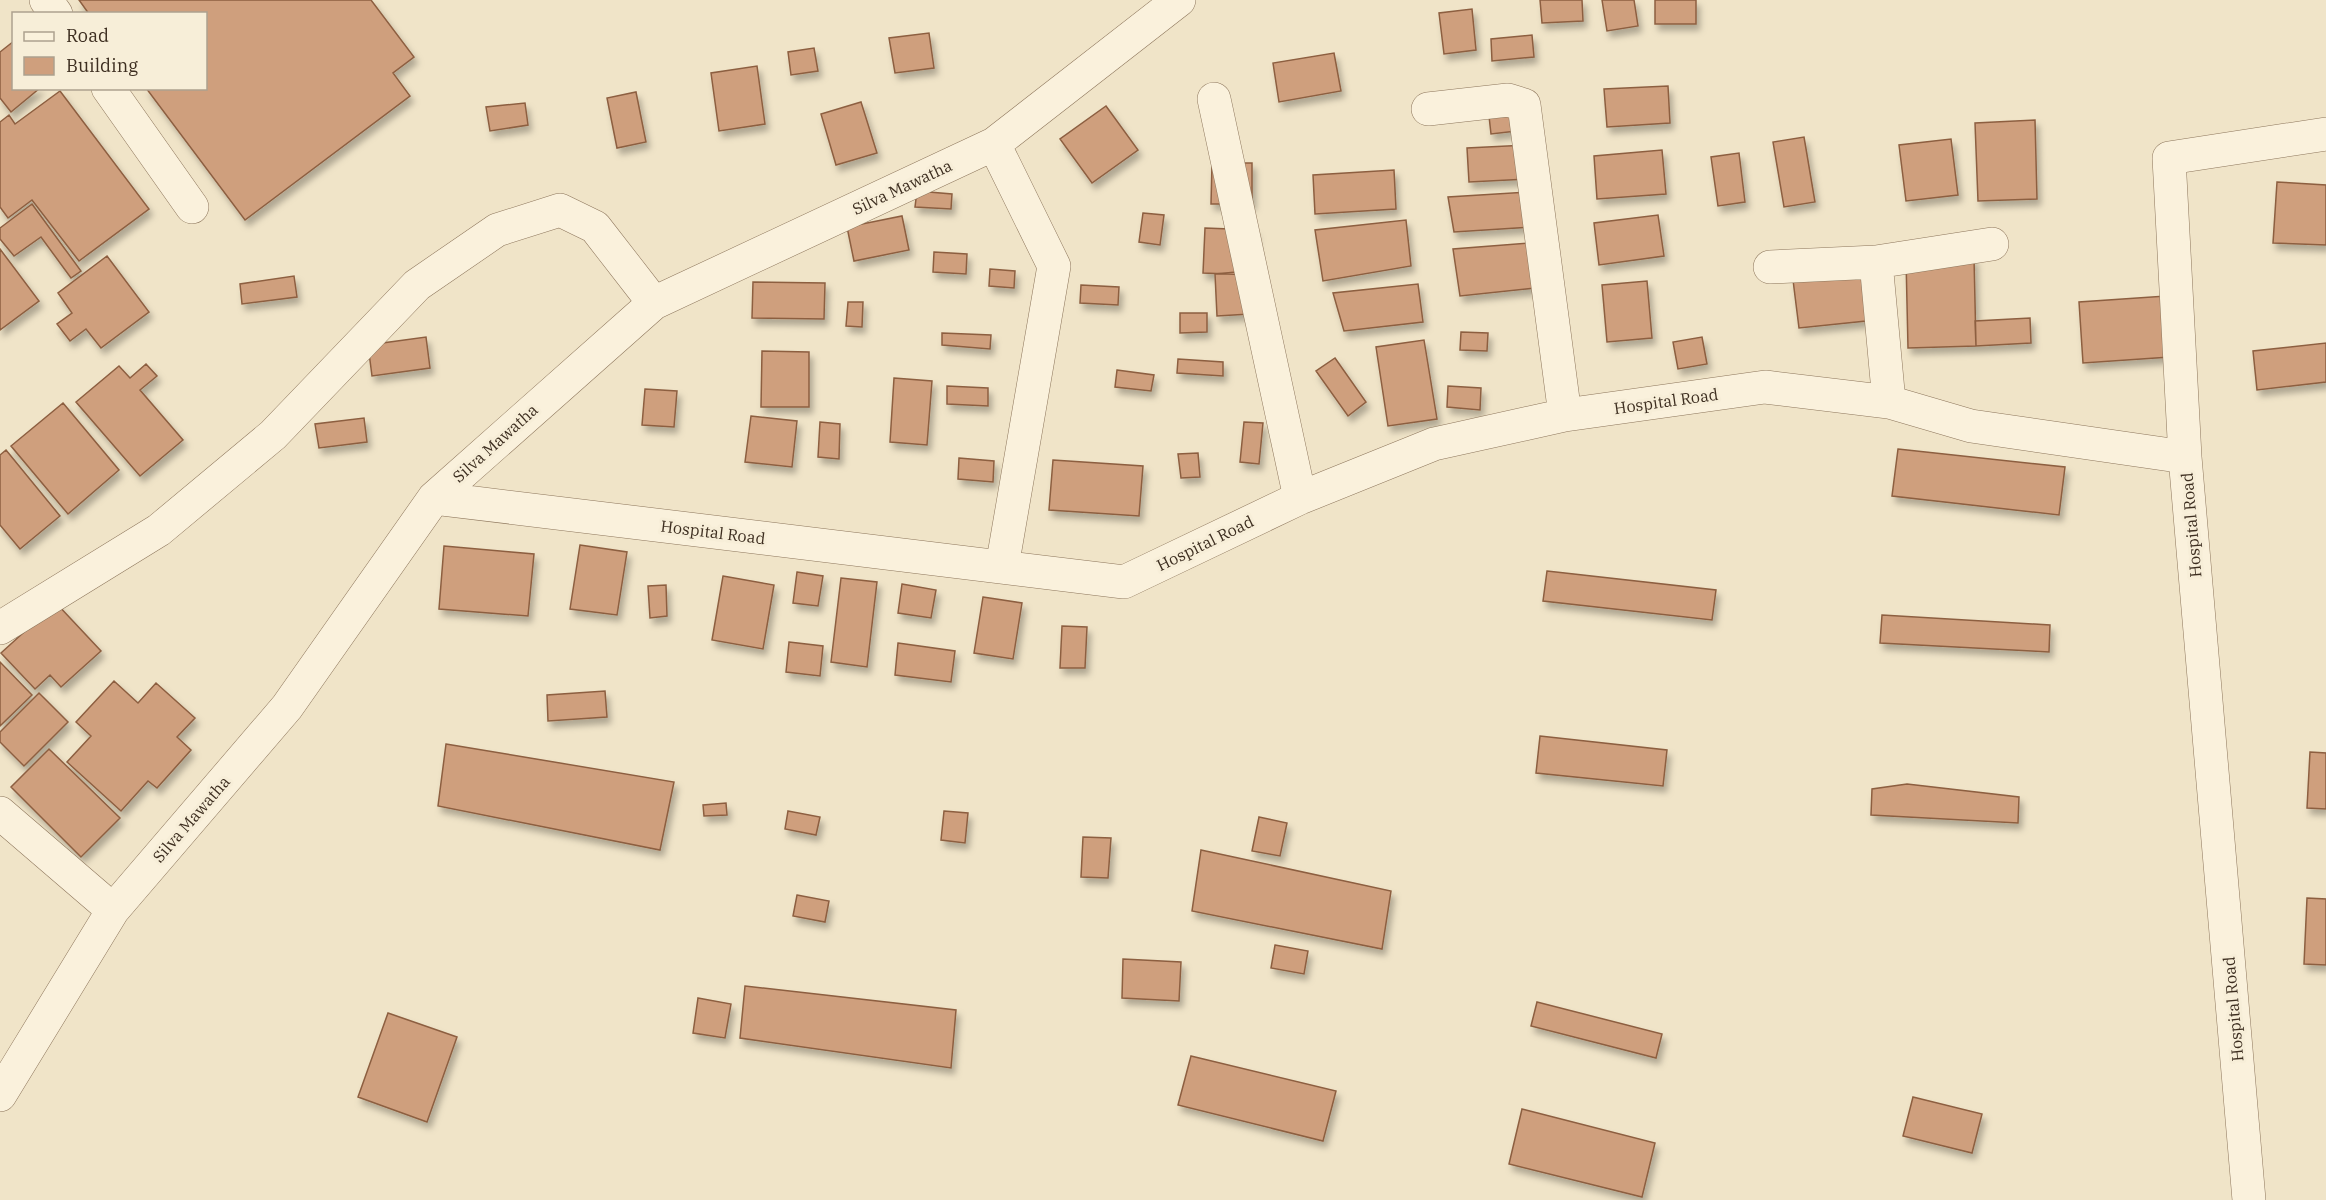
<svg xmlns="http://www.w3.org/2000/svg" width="2326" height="1200" font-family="'IBM Plex Serif',serif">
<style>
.building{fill:#cf9f7d;stroke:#8d5f41;stroke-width:1.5;filter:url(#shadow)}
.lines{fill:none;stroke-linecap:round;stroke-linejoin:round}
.minor-casing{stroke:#8d765c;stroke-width:34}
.minor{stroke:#faf1dc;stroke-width:33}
.labels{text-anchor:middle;stroke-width:6;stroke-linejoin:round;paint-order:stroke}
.street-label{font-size:16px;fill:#3d2e20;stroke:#f7eed8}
</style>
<defs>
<filter id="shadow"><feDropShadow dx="3.5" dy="6" stdDeviation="3" flood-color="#0004"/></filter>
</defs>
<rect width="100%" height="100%" fill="#f0e4c8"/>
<path class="building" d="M79,0H371L414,57L393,73L410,96L245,220L146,88H206V14H89Z
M1540,0H1582L1583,21L1542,23Z
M1602,0H1634L1638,26L1607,31Z
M1655,0H1696V24H1655Z
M1472,9L1476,50L1444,54L1439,13Z
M929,33L934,68L895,73L889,38Z
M1532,35L1534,57L1492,61L1491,39Z
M14,41V88H40L11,112L0,98V52Z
M814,48L818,71L791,75L788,52Z
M1334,53L1341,91L1279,102L1273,63Z
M757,66L765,124L719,131L711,73Z
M1668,86L1670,123L1607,127L1604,89Z
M60,91L149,209L79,261L32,200L8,218L0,207V122L9,115L15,124Z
M636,92L646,142L617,148L607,98Z
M861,102L877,153L836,165L821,114Z
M1522,102L1525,130L1491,134L1488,107Z
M525,103L528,125L490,131L486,107Z
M1106,106L1138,150L1092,183L1060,139Z
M2035,120L2037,199L1978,201L1975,123Z
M1804,137L1815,202L1784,207L1773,142Z
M1951,139L1958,195L1906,201L1899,145Z
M1527,145L1528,179L1469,182L1467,148Z
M1662,150L1666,194L1597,199L1594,156Z
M1739,153L1745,202L1718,206L1711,157Z
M1212,163H1252V204H1211Z
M1394,170L1396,209L1315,214L1313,175Z
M2277,182L2326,185V245L2273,243Z
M917,191L952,194L951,209L915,207Z
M1528,192L1532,227L1454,232L1448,197Z
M32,204L81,271L71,278L41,237L14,256L0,239V228Z
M1143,213L1164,215L1160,245L1139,242Z
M1658,215L1664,256L1599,265L1594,223Z
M902,216L909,250L854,261L847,227Z
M1406,220L1411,266L1323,281L1315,230Z
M1205,228L1255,230L1253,275L1203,273Z
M1529,243L1535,288L1460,296L1453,249Z
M0,249L39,301L0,330Z
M934,252L967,254L966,274L933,272Z
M107,256L149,312L101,348L86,329L70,341L57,324L72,313L58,293Z
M1974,258L1976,346L1908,348L1906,259Z
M990,269L1015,271L1014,288L989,286Z
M1247,271L1250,314L1217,316L1215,274Z
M1861,272L1866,321L1799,328L1793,280Z
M294,276L297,297L242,304L240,284Z
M1647,281L1652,338L1607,342L1602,285Z
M753,282L825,283L824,319L752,318Z
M1418,284L1423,322L1344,331L1333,293Z
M1081,285L1119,287L1118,305L1080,303Z
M2166,296L2170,357L2083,363L2079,302Z
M848,302H863L862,327L846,326Z
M1180,313H1207V332L1180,333Z
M2030,318L2031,343L1976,346L1975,321Z
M1461,332L1488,333L1487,351L1460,350Z
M942,333L991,335L990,349L942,345Z
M426,337L430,368L372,376L368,345Z
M1702,337L1707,364L1678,369L1673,342Z
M1424,340L1437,419L1388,426L1376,347Z
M2326,343V382L2257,390L2253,351Z
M762,351L809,352V407H761Z
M1335,358L1366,402L1348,416L1316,371Z
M1178,359L1223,362V376L1177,373Z
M146,364L157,376L140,390L183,440L140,476L76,402L119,366L130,378Z
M1117,370L1154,375L1151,391L1115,387Z
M894,378L932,381L927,445L890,442Z
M947,386L988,388V406L947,404Z
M1448,386L1481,388L1480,410L1447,407Z
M645,389L677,391L674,427L642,425Z
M63,403L119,470L68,514L11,446Z
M751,416L797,421L792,467L745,462Z
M364,418L367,442L319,448L315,424Z
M820,422L840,424L839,459L818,457Z
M1244,422L1263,423L1259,464L1240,462Z
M1898,449L2065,467L2059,515L1892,496Z
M6,450L60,516L20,549L0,525V455Z
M1198,453L1200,477L1181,478L1178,454Z
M959,458L994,461L993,482L958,479Z
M1053,460L1143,466L1139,516L1049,510Z
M580,545L627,552L617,615L570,609Z
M444,546L534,554L528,616L439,609Z
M1547,571L1716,590L1712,620L1543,601Z
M797,572L823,576L818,606L793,603Z
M723,576L774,585L763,649L712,640Z
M841,578L877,582L867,667L831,662Z
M902,584L936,590L931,618L898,613Z
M666,585L667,616L650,618L648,586Z
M983,597L1022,603L1013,659L974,653Z
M56,603L101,651L61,687L50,675L35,689L1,653Z
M1882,615L2050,625L2049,652L1880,643Z
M1062,626L1087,627L1085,668H1060Z
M789,642L823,646L820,676L786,672Z
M898,643L955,651L951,682L895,675Z
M0,662L32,695L0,726Z
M114,681L138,703L156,683L195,718L177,737L191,750L157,788L148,781L121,811L67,762L91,736L76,722Z
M605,691L607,717L548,721L547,695Z
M39,693L68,722L24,766L0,742V732Z
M1540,736L1667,750L1663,786L1536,773Z
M446,744L674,782L660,850L438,806Z
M49,749L120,818L81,857L11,787Z
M2310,752L2326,753V809L2307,808Z
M1907,784L2019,797L2018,823L1871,815L1872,789Z
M726,803L727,815L704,816L703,805Z
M788,811L820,817L816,835L785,829Z
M944,811L968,813L965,843L941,840Z
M1259,817L1287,823L1280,856L1252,851Z
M1083,837L1111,838L1108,878L1081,877Z
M1201,850L1391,891L1382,949L1192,911Z
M797,895L829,901L825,922L793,916Z
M2307,898L2326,899V965L2304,964Z
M1275,945L1308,951L1304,974L1271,968Z
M1123,959L1181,962L1179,1001L1122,998Z
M745,986L956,1010L951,1068L740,1038Z
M698,998L731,1004L725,1038L693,1033Z
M1537,1002L1662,1034L1656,1058L1531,1026Z
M388,1013L457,1037L427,1122L358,1097Z
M1191,1056L1336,1091L1323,1141L1178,1105Z
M1913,1097L1982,1114L1972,1153L1903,1136Z
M1522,1109L1655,1143L1642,1197L1509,1164Z"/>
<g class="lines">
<defs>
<path id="minor" d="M46,0L56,14
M108,88L192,207
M1214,99L1300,498
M1428,109L1508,100L1524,105L1565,415
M994,144L1054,266L1002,567
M1876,262L1889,402
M1770,267L1876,262L1992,244
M2185,457L2169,158L2326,134
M434,498L1124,582L1300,498L1434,444L1565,415L1765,387L1889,402L1971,426L2185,457L2249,1200
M0,628L159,530L273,435L417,285L497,230L560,210L595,227L654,303
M0,813L113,910
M0,1095L113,910L287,707L434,498L654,303L994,144L1179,0"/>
</defs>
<use href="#minor" class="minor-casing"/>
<use href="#minor" class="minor"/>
</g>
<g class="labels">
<g class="street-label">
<text transform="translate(902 187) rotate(-25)" y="6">Silva Mawatha</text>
<text transform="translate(1666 401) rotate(-8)" y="6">Hospital Road</text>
<text transform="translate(495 443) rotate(-42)" y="6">Silva Mawatha</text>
<text transform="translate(2191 525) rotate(-95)" y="6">Hospital Road</text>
<text transform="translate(713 532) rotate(7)" y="6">Hospital Road</text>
<text transform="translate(1205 543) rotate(-26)" y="6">Hospital Road</text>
<text transform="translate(191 819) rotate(-49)" y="6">Silva Mawatha</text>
<text transform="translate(2233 1009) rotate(-95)" y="6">Hospital Road</text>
</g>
</g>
<rect x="12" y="12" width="195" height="78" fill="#f7eed8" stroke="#ada18e" stroke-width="1.5"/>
<rect x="24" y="32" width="30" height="9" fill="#faf1dc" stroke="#ada18e" stroke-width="1.5"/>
<text x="66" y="42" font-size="18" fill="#3d2e20">Road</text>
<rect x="24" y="57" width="30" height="18" fill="#cf9f7d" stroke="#ada18e" stroke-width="1.5"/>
<text x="66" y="72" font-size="18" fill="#3d2e20">Building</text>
</svg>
